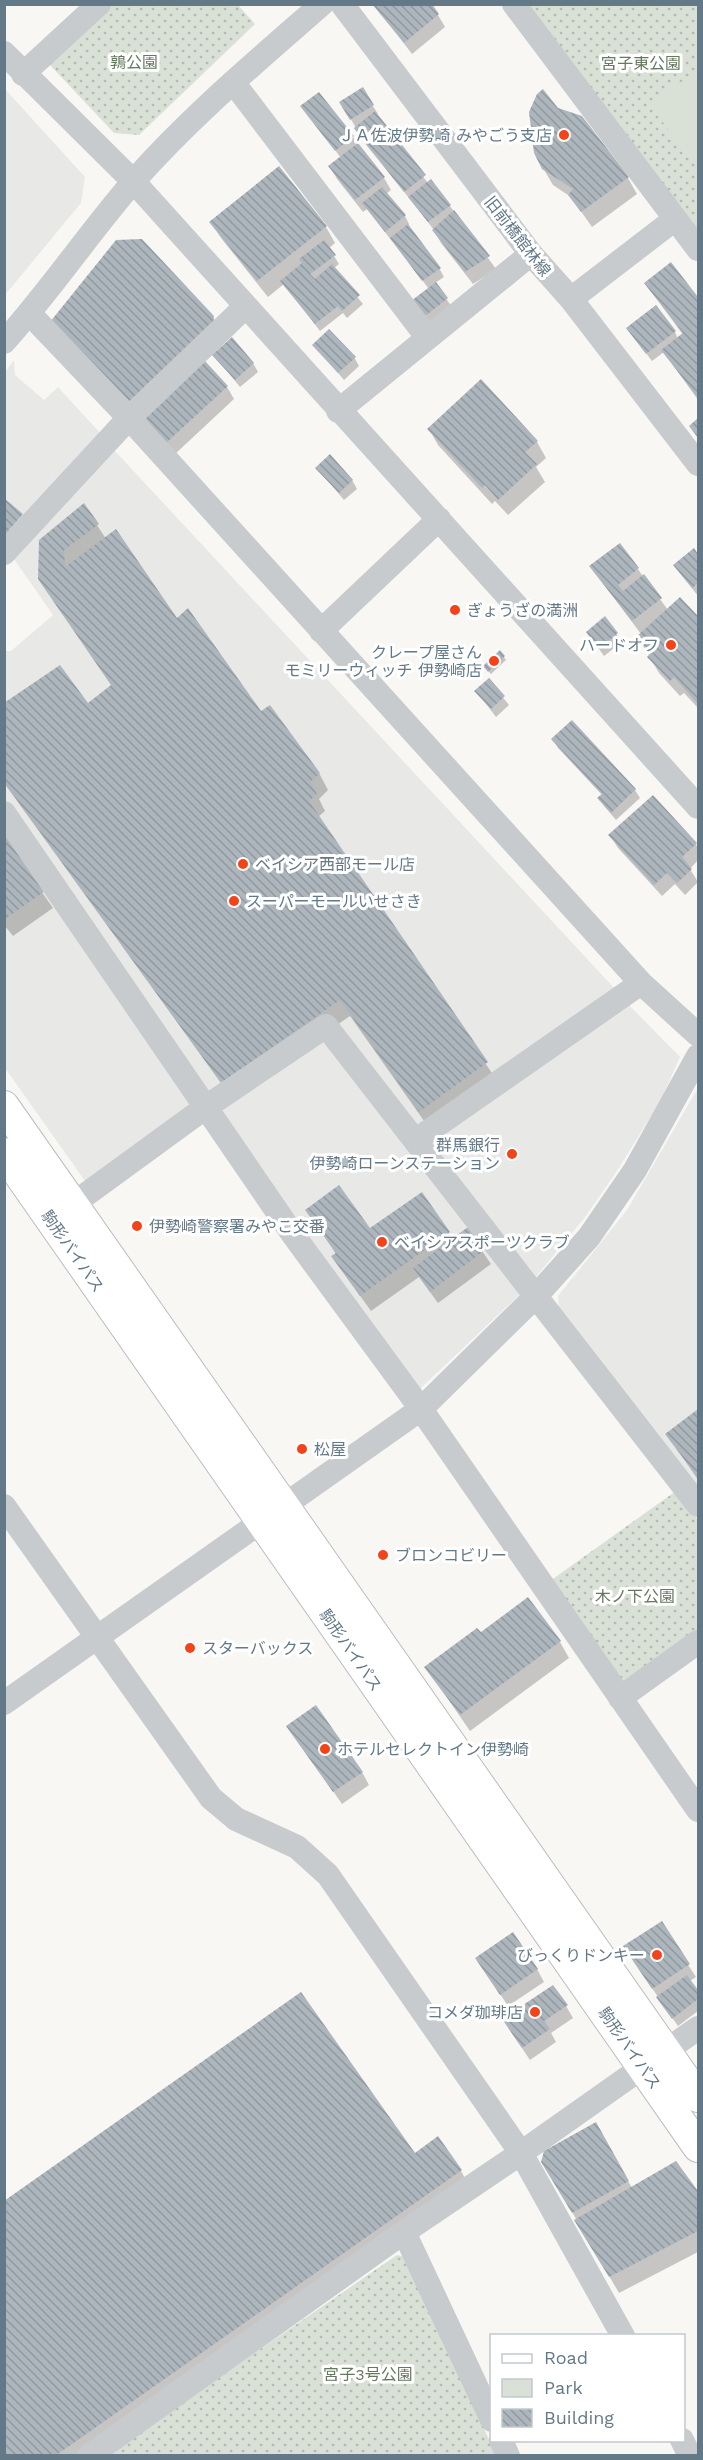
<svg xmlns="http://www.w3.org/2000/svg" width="703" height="2460" font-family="'Work Sans','Noto Sans JP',sans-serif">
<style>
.built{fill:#e8e9e7}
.green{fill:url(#green-dots)}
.pitch{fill:#d9e0d5}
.shadow{fill:#0003}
.building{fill:url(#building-back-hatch)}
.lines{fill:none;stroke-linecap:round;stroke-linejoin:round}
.major-casing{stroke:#babec2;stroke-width:32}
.minor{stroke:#c7cbce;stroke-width:24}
.major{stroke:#fff;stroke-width:30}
.poi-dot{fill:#f34319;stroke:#fff;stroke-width:2}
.labels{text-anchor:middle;stroke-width:6;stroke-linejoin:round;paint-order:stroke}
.park-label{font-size:16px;fill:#66795f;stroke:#fff}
.poi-label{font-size:16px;fill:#647988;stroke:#fff;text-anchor:start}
.street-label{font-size:16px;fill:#647988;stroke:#fff}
</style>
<defs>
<pattern id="green-dots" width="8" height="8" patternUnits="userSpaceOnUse" patternTransform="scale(1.5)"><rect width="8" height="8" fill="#d9e0d5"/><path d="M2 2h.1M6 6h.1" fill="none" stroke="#b4bab3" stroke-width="1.8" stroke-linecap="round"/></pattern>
<pattern id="building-back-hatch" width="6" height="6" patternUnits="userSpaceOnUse" patternTransform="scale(1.5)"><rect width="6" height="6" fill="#adb6bc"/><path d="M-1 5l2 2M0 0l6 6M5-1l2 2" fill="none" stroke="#90999f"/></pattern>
</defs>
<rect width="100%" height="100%" fill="#f8f7f4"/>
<path class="built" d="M5,89L85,177L81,203L5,295Z
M14,360L15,375L44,400L58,387L101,434L5,540V372Z
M115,451L616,990L422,1126L413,1124L327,1014L213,1094L209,1092L5,800L4,651H11L53,615L14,559Z
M4,828L196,1106L85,1181L5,1068Z
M627,1003L680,1057L661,1100L617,1171L586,1216L536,1277L431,1147V1139Z
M319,1042L331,1043L518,1289L519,1295L420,1389L222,1118L224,1106Z
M698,1088V1492L559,1310L558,1296L627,1210Z"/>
<path class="green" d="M112,5H238L255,24L139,135L114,133L49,64Z
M525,5H698V233Z
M676,1491L698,1520V1631L624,1683L550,1581Z
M397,2255L406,2257L496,2455L105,2456Z"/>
<path class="pitch" d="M698,74V169L649,104L672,86Z"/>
<path class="shadow" d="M374,4L438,15L445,27L412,54Z
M362,89L378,114L376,115L428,183L450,206L496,269L473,284L441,243L434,230L413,203L363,141L356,128L341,102Z
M302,107L353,137L384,178L391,190L386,194L405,216L409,224L408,226L439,268L444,277L435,283L452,307L429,324L418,309L429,289L367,209L363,212L337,179L330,166L341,158Z
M557,109L628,178L637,194L592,227L571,197L553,185L543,168Z
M211,222L326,227L335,243L329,248L339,264L334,268L363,304L347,318L343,313L320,331L284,284L268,297L221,238Z
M671,264L698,300V400L664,352L652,361L633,336L675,332L678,339L683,335L646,284Z
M213,317L223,333L203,361L227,387L234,399L174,455L52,322Z
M314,345L354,357L359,366L344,380Z
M214,355L253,363L258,372L240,387Z
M429,429L537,442L546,458L536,467L545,482L508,515L495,501L492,504L438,445Z
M317,468L352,480L357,489L344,500Z
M97,525L106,539L176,620L260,713L319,773L328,790L319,799L325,811L318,817L496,1079L429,1128L350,1016L232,1098L4,783V705H87L112,686L40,579V541Z
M620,545L668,610L680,599L698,619V708L684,693L680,696L659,673L638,637L641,634L591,567Z
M693,550L698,557V596L680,573Z
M605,619L622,642L604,656L587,632Z
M500,652L506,660L491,674L487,670Z
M489,680L509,705L496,717L476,691Z
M572,722L635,790L640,798L616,820L604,806L599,798L602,795L558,748L553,739Z
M610,835L696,844L698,849V860L690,869L698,882L685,895L675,884L662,896L618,848Z
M4,838L53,908L13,936L4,925Z
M421,1194L453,1240L467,1229L491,1264L438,1303L419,1277L371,1311L343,1272L333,1256L336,1254L307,1210L370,1231Z
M698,1411V1480L667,1434Z
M481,1635L560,1642L569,1658L470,1731L426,1667Z
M296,1738L362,1772L369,1785L342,1804Z
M661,1923L696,1977L690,1981L698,1993V2011L678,2026L632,1959Z
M537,1969L544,1982L508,2006L484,1970Z
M566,2006L573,2018L551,2033L556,2042L530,2060L511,2032Z
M596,2124L632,2188L676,2163L698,2194V2252L619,2293L543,2162Z
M414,2155L461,2171L470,2187L88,2456H4Z"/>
<path class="building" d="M372,4H432L439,14L404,43Z
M363,87L374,105L350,120L339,102Z
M543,89L558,108L582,116L629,177L581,212L568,195L573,189L542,169L534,153L529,112L537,94Z
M319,92L354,136L335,151L300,106Z
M375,111L426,175L404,192L354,128Z
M358,143L385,177L355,200L328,166Z
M279,166L327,226L257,281L209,222Z
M431,179L451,205L428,222L408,197Z
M382,187L406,215L385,232L362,203Z
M454,210L490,256L465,272L432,230Z
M408,224L441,268L422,281L390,238Z
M142,239L214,316L212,328L127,406L50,322L116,240Z
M324,240L336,255L310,274L315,279L332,264L360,295L342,311L338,306L315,324L280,281L302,263L299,259Z
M671,262L698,297V398L661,350L683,333L644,283Z
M436,282L448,298L424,317L411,301Z
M656,305L676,331L646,354L626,328Z
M329,329L356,357L338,373L312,345Z
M232,337L254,363L235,380L212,355Z
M205,361L228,386L166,443L142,418Z
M481,379L538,441L525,452L537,464L498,500L485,485L482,488L427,429Z
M698,418V438L689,426Z
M330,454L353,480L339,493L315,468Z
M4,498L23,514L4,536Z
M84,503L99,524L64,550L65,567L116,529L177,618L188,608L261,711L270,705L320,773L310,782L317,794L309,801L488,1062L419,1112L340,1000L221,1083L4,782V703L60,665L88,703L111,685L38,579L39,540Z
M620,543L639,568L618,585L623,591L644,574L662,598L632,621L589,566Z
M694,548L698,554V583L692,588L673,565Z
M680,597L698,616V704L674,677L670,681L647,657L651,653L636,637Z
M605,616L618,633L599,649L586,632Z
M500,650L505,656L488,672L483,666Z
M489,678L505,696L491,709L474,691Z
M572,720L636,789L611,813L597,798L602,794L551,739Z
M653,795L697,843L682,857L692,869L677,883L667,873L654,885L608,835Z
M5,835L45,891L5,919Z
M339,1185L370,1228L422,1192L450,1232L360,1296L331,1256L336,1253L305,1210Z
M468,1227L485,1250L430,1292L413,1268Z
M698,1409V1478L665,1434Z
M528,1597L561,1641L460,1715L424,1667L477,1628L481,1632Z
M316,1705L363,1772L333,1792L286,1726Z
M662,1921L690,1964L652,1989L623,1946Z
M513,1932L538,1969L500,1995L475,1958Z
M687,1975L698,1990V1999L672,2019L656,1997Z
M553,1985L568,2005L544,2021L550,2029L522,2048L502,2019Z
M301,1992L415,2153L438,2136L462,2170L55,2456H4V2201Z
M596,2122L629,2181L572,2213L541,2162L544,2151Z
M676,2161L698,2191V2231L609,2277L574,2220Z"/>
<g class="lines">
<defs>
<path id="major" d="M4,1106L698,2097
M4,1153L698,2147"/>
</defs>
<use href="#major" class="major-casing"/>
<path class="minor" d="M342,4L531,254L571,299L698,464
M514,4L698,249
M4,53L134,182L698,807
M23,74L99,4
M233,82L427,337
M571,299L675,219
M30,314L129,418L641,983L698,1035
M4,342C50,291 88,234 133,182C190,117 257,61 322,4
M338,411L531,254
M4,553L129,418L245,307
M321,631L439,519
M4,813L294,1236L421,1409L698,1810
M416,1140L641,983
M73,1204L206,1107L326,1026L698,1505
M4,1506L211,1798L236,1819L297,1847L328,1875L521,2153L623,2336
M620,1698L698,1642
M4,1703L421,1409L537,1295L589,1237L635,1170L698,1056
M404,2232L492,2420
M501,2440L508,2456
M682,2440L690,2456
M89,2456L404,2232L521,2153L698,2028"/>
<use href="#major" class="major"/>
</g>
<g class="poi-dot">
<circle cx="564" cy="135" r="6"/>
<circle cx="455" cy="610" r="6"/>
<circle cx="671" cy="645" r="6"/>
<circle cx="494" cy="661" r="6"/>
<circle cx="243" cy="864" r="6"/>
<circle cx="234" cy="901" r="6"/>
<circle cx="512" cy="1154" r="6"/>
<circle cx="137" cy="1226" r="6"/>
<circle cx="382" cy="1242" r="6"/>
<circle cx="302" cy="1449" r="6"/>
<circle cx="383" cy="1555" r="6"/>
<circle cx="190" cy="1648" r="6"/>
<circle cx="325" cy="1749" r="6"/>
<circle cx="657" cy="1955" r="6"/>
<circle cx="535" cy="2012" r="6"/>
</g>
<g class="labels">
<g class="park-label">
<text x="134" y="68">鶉公園</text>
<text x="641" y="69">宮子東公園</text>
<text x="635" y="1602">木ノ下公園</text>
<text x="368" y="2380">宮子3号公園</text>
</g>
<g class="poi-label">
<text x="552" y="141" text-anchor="end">ＪＡ佐波伊勢崎 みやごう支店</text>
<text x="467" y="616">ぎょうざの満洲</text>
<text x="659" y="651" text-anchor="end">ハードオフ</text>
<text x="482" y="658" text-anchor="end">クレープ屋さん<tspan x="482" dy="18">モミリーウィッチ 伊勢崎店</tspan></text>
<text x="255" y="870">ベイシア西部モール店</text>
<text x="246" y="907">スーパーモールいせさき</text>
<text x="500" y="1151" text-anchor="end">群馬銀行<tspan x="500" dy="18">伊勢崎ローンステーション</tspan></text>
<text x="149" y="1232">伊勢崎警察署みやこ交番</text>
<text x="394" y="1248">ベイシアスポーツクラブ</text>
<text x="314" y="1455">松屋</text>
<text x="395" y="1561">ブロンコビリー</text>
<text x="202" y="1654">スターバックス</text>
<text x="337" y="1755">ホテルセレクトイン伊勢崎</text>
<text x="645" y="1961" text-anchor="end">びっくりドンキー</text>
<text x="523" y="2018" text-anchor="end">コメダ珈琲店</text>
</g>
<g class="street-label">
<text transform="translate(518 236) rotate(52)" y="6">旧前橋館林線</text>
<text transform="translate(73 1251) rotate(55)" y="6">駒形バイパス</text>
<text transform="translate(351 1650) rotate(55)" y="6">駒形バイパス</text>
<text transform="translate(630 2048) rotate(55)" y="6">駒形バイパス</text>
</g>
</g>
<rect width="703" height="2460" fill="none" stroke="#647988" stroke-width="12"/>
<rect x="490" y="2334" width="195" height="108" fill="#ffffff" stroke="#c1c9cf" stroke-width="1.5"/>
<rect x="502" y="2354" width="30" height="9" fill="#ffffff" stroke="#c1c9cf" stroke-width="1.5"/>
<text x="544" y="2364" font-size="18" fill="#647988">Road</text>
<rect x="502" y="2379" width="30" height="18" fill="#d9e0d5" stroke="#c1c9cf" stroke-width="1.5"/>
<text x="544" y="2394" font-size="18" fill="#647988">Park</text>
<rect x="502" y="2409" width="30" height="18" fill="url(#building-back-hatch)" stroke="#c1c9cf" stroke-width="1.5"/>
<text x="544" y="2424" font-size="18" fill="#647988">Building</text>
</svg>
